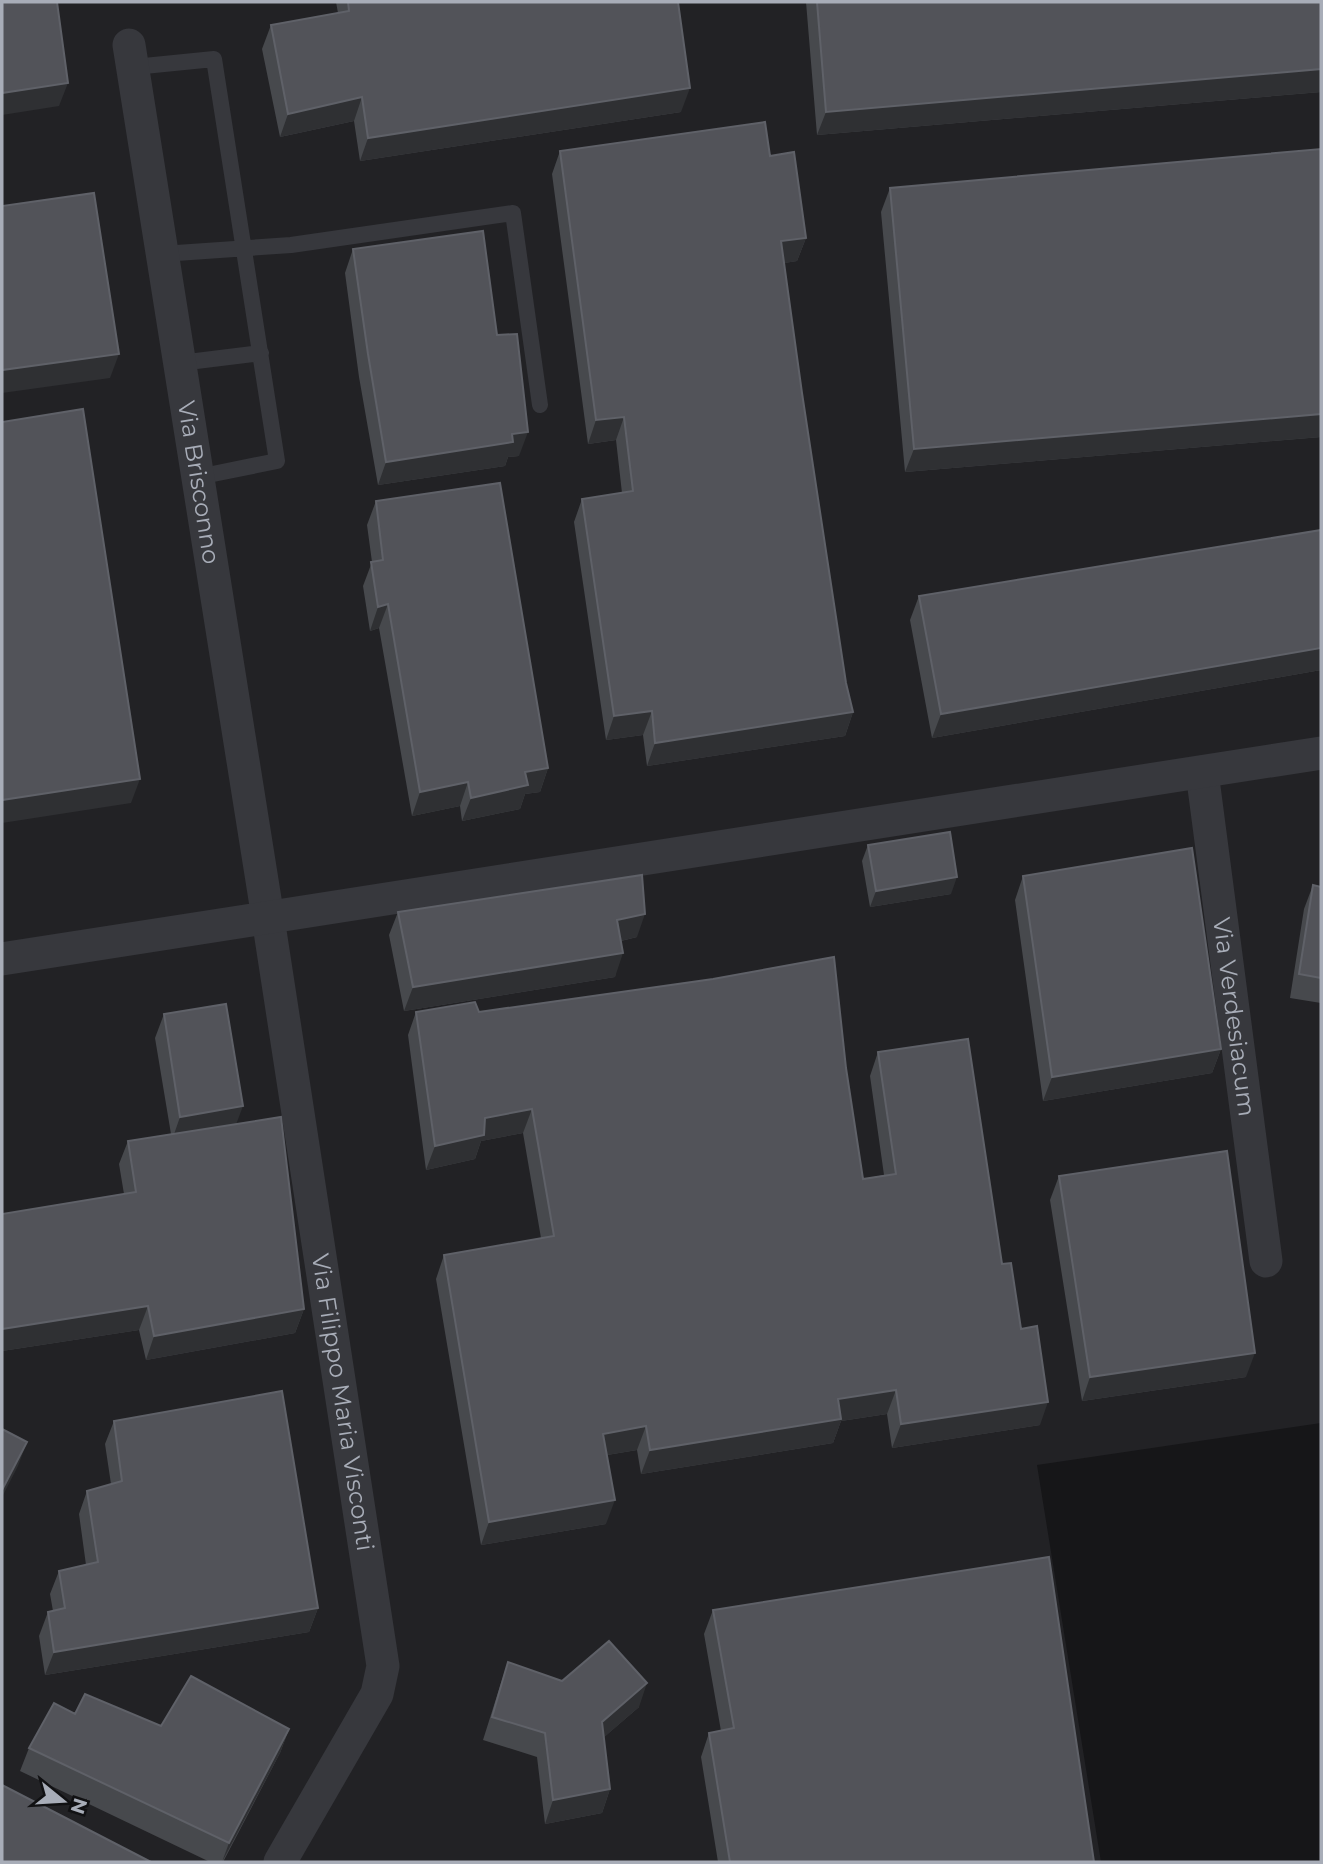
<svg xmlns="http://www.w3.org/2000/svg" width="1323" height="1864" font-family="Montserrat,sans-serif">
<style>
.built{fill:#222225}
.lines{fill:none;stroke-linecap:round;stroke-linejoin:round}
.service{stroke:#37383d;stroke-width:16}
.minor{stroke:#37383d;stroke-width:33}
.wall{fill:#47494d}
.shaded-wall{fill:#2f3033}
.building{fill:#525359;stroke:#5f6168;stroke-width:2}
.labels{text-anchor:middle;stroke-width:5;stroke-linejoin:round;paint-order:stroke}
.street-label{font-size:24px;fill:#a8adb8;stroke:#111113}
</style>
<rect width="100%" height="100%" fill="#161618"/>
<path class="built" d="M2,2H1321V1423L1037,1465L1101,1862H2Z"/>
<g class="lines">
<path class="service" d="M134,67L214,59L277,461L198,477
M162,254L291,245L513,213L540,405
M180,363L261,353"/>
<g class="minor">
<path id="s1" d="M129,45L268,918L383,1666L377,1694L280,1862"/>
<path id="s2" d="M1202,772L1266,1261"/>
<path d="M2,959L1321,753"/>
</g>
</g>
<path class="wall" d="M336,2H678L681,112L360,161L354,121L280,137L262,49L271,25L338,13Z
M806,2H1321V92L817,135Z
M1321,149V437L905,472L881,212L890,188Z
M560,151L770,156L806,238L797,261L784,263L802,393L846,683L853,712L845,736L647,766L643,735L606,740L574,522L582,499L622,493L616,440L588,444L552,174Z
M353,249L497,335L519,456L508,457L505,466L378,485L359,377L345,273Z
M376,501L548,768L540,792L525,794L520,809L462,821L460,806L412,816L379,628L370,631L363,586L372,562L367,525Z
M1321,530V670L932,738L910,620L919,596Z
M868,845L951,894L870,907L862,861Z
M1023,876L1221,1049L1212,1073L1043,1101L1015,900Z
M1313,885L1321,887V1003L1290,998L1304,909Z
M398,912L637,937L621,941L615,977L404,1011L389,935Z
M416,1012H479L846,1068L863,1179L884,1175L870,1076L878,1052L1002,1264L1021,1329L1040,1425L892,1448L887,1414L841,1421L833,1443L641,1474L637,1450L607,1455L606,1524L481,1545L436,1279L444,1255L541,1238L523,1133L481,1141L475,1159L426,1170L408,1035Z
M164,1014L236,1124L304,1309L295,1333L146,1360L139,1330L2,1351V1214L124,1194L119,1164L128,1141L171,1134L155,1038Z
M1059,1176L1246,1377L1082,1401L1050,1200Z
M114,1421L318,1608L309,1632L45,1675L39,1636L48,1612L53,1611L50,1594L59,1571L86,1565L79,1514L87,1491L111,1484L105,1444Z
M713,1610L1094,1862H718L701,1757L709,1733L721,1731L704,1634Z
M508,1662L639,1707L604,1737L610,1789L602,1813L545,1824L537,1757L483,1740L500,1686Z
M75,1714L161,1726L289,1729L280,1753L223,1862H210L20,1771L29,1748Z"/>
<path class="shaded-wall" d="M1321,69V92L817,135L826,112Z
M68,83L59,106L2,115V93Z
M690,88L681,112L360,161L368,138Z
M362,97L354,121L280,137L288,114Z
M806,238L797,261L772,265L781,241Z
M119,354L110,378L2,393V370Z
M1321,414V437L905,472L914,449Z
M624,417L616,440L588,444L596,420Z
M528,432L519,456L508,457L505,466L378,485L386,462L512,434Z
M388,604L379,628L370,631L378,607Z
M1321,648V670L932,738L941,714Z
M652,711L643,735L606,740L614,716Z
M853,712L845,736L647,766L655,743Z
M548,768L540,792L525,794L520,809L462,821L471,798L525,772Z
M140,779L131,803L2,823V800Z
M468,782L460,806L412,816L420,792Z
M957,877L951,894L870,907L876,891Z
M645,914L637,937L608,944L617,920Z
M623,953L615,977L404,1011L413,987Z
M1221,1049L1212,1073L1043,1101L1052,1077Z
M243,1106L234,1130L172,1140L180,1117Z
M532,1109L523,1133L481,1141L475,1159L426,1170L435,1146L485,1118Z
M148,1306L139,1330L2,1351V1329Z
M304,1309L295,1333L146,1360L154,1336Z
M1255,1353L1246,1377L1082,1401L1090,1377Z
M896,1390L887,1414L841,1421L833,1443L641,1474L650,1450L838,1399Z
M1048,1402L1040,1425L892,1448L901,1424Z
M646,1426L637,1450L595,1457L603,1434Z
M27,1442L18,1466L2,1497V1490Z
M615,1500L606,1524L481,1545L489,1522Z
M318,1608L309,1632L45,1675L54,1652Z
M647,1683L639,1707L594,1746L602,1722Z
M289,1729L280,1753L222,1862L229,1843Z
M610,1789L602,1813L545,1824L553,1800Z"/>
<path class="building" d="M2,2H57L68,83L2,93Z
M348,2H678L690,88L368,138L362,97L288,114L271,25L349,11Z
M817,2H1321V69L826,112Z
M765,122L770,156L794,152L806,238L781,241L802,393L846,683L853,712L655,743L652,711L614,716L582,499L633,491L624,417L596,420L560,151Z
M1321,149V414L914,449L890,188Z
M94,193L119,354L2,370V206Z
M483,231L497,335L517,334L528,432L512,434L513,442L386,462L368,354L353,249Z
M83,409L140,779L2,800V422Z
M500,483L548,768L525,772L528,785L471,798L468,782L420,792L388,604L378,607L371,562L383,560L376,501Z
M1321,530V648L941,714L919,596Z
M950,832L957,877L876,891L868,845Z
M1192,848L1221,1049L1052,1077L1023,876Z
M642,875L645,914L617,920L623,953L413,987L398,912Z
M1313,885L1321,887V978L1299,974Z
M834,957L846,1068L863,1179L896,1174L878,1052L968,1039L1002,1264L1011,1263L1021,1329L1037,1326L1048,1402L901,1424L896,1390L838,1399L841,1419L650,1450L646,1426L603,1434L615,1500L489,1522L444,1255L554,1236L532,1109L485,1118L484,1135L435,1146L416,1012L475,1002L479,1012L713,979Z
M226,1004L243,1106L180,1117L164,1014Z
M281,1117L304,1309L154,1336L148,1306L2,1329V1214L136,1192L128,1141Z
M1227,1151L1255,1353L1090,1377L1059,1176Z
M282,1391L318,1608L54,1652L48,1612L65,1608L59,1571L98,1562L87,1491L122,1481L114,1421Z
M2,1429L27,1442L2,1490Z
M1049,1557L1094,1862H730L709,1733L734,1728L713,1610Z
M609,1641L647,1683L602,1722L610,1789L553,1800L545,1733L492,1717L508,1662L562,1681Z
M191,1676L289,1729L229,1843L29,1748L54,1703L75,1714L85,1694L161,1726Z
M2,1785L151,1862H2Z"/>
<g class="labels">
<g class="street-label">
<text dy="8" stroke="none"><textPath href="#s1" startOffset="443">Via Brisconno</textPath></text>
<text dy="8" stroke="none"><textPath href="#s2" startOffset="247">Via Verdesiacum</textPath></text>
<text dy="8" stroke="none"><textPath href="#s1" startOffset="1374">Via Filippo Maria Visconti</textPath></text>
</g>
</g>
<rect width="1323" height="1864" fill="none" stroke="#a8adb8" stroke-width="7"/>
<g transform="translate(63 1801) rotate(108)" stroke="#111113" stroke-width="5" paint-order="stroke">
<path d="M0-5L12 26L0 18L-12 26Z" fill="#a8adb8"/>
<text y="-10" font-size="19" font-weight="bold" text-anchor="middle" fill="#a8adb8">N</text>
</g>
</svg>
